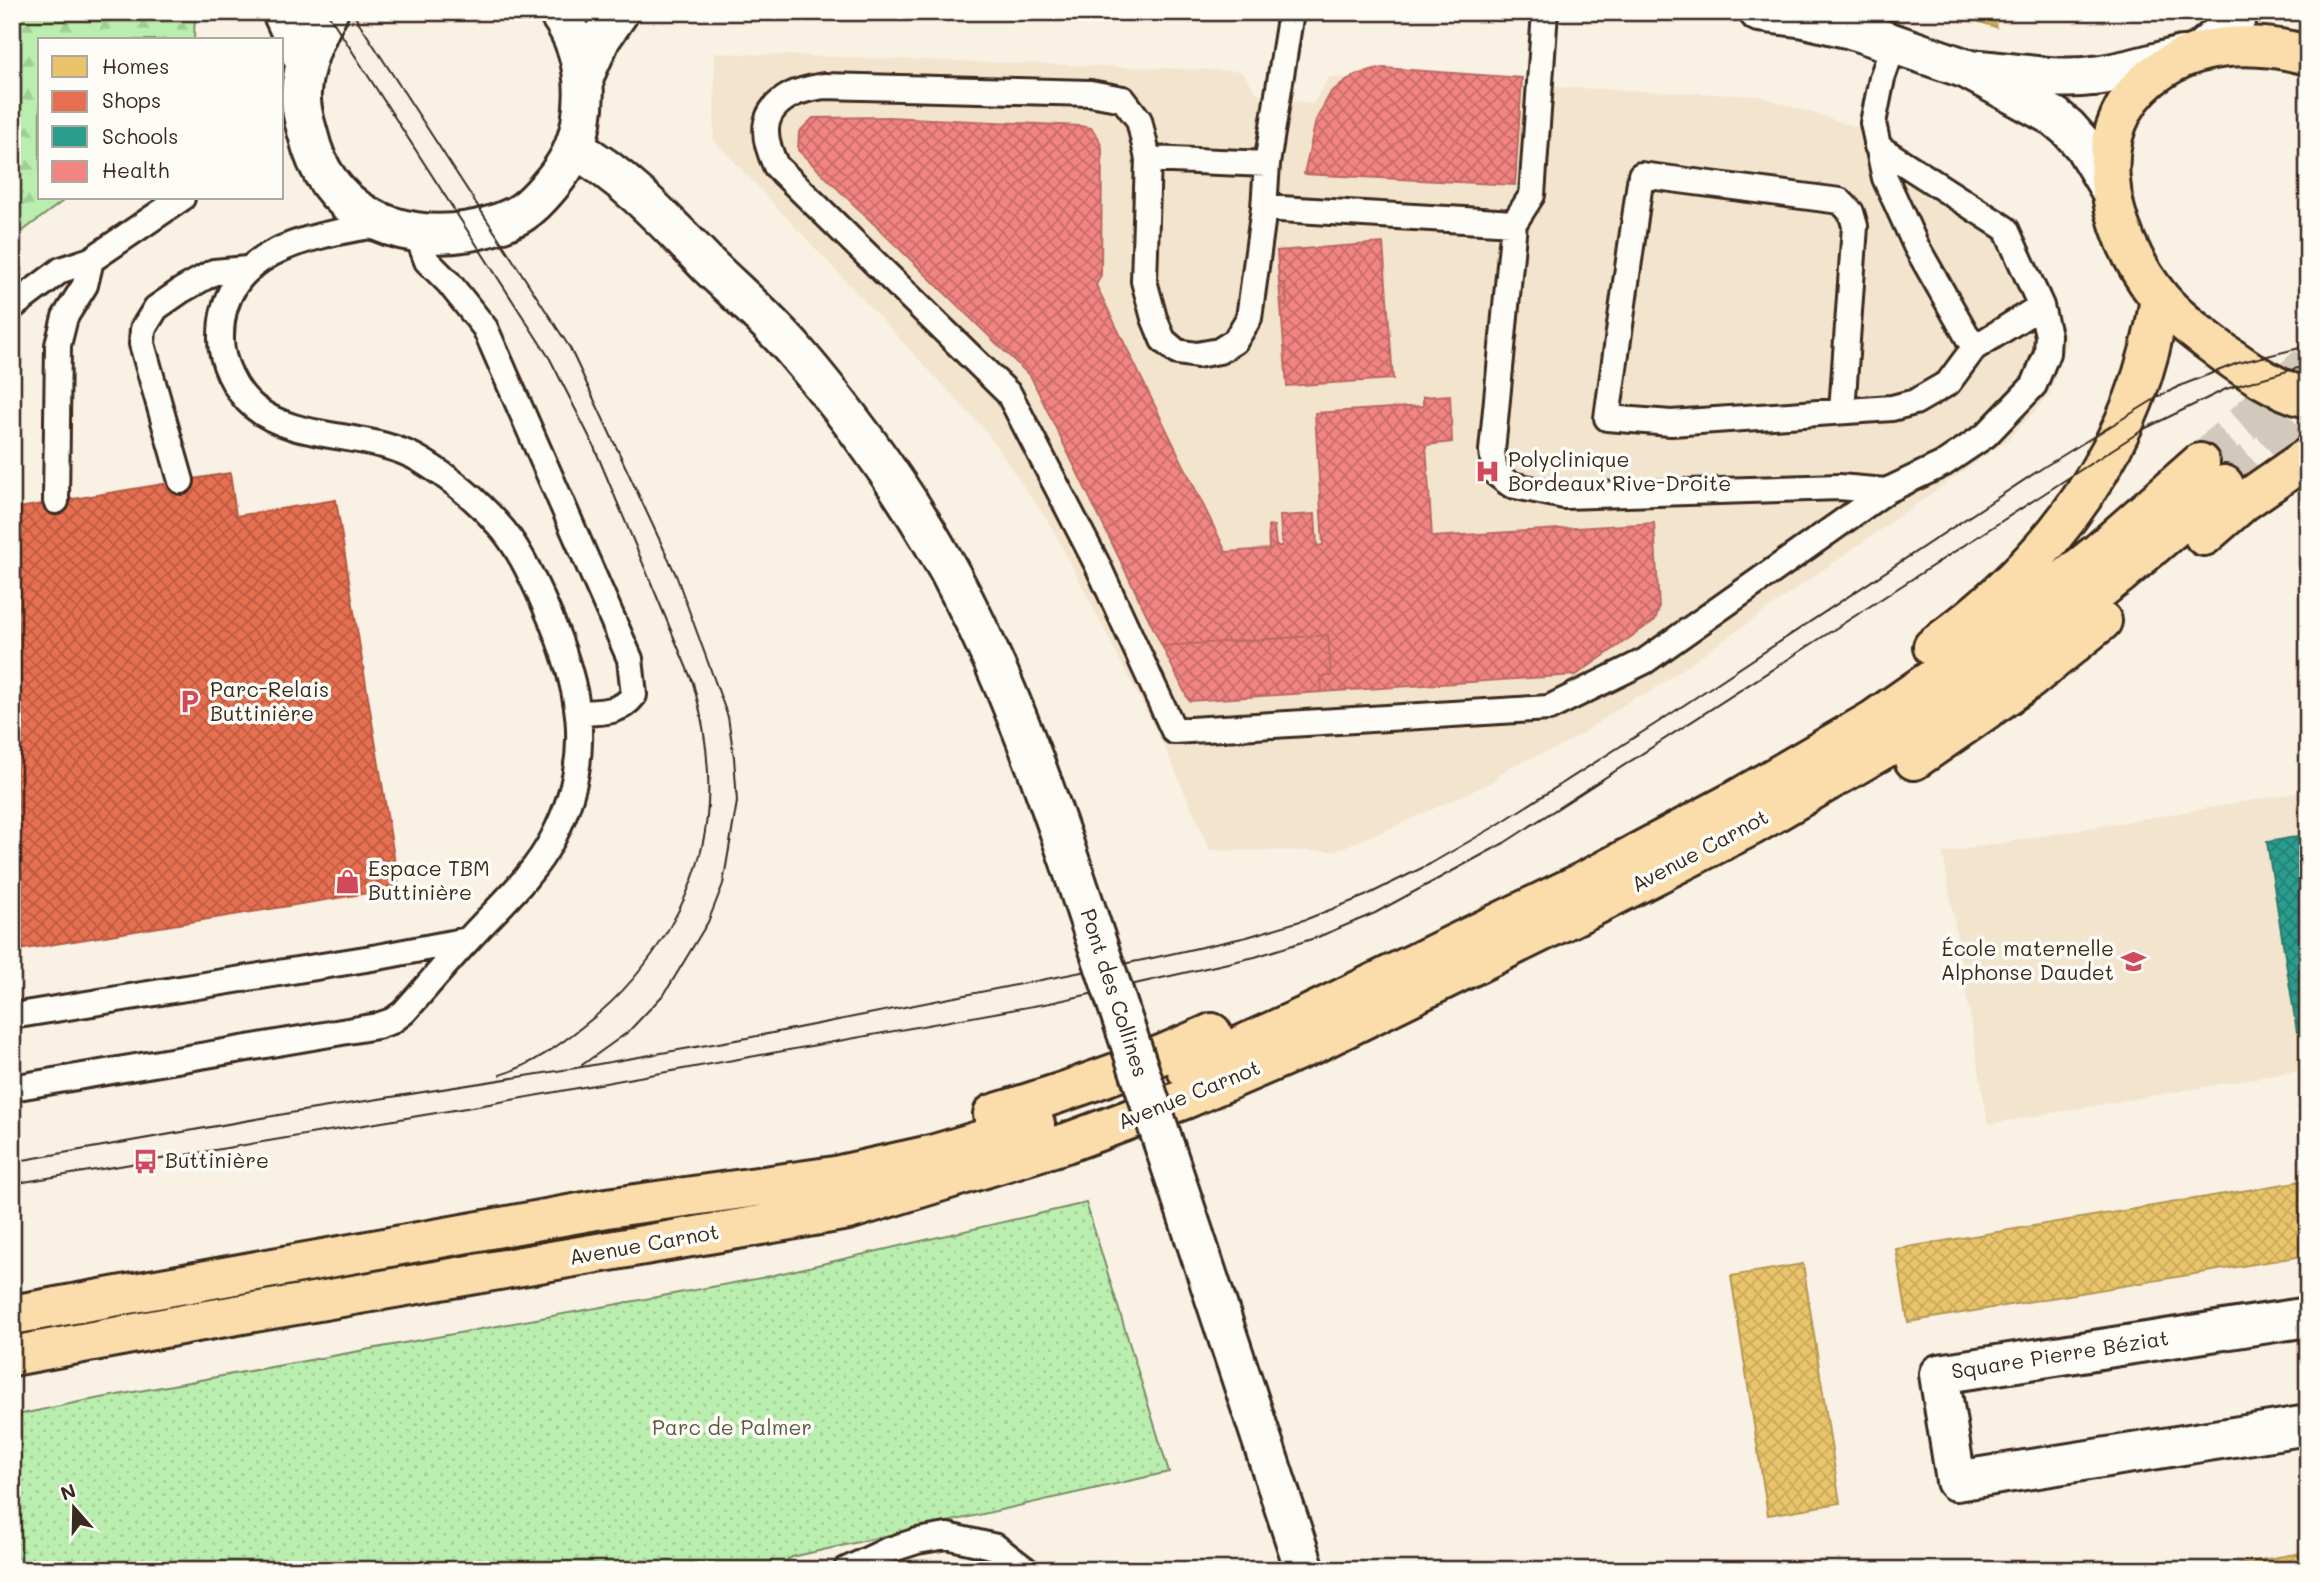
<svg xmlns="http://www.w3.org/2000/svg" width="2320" height="1582" font-family="Mali,sans-serif">
<style>
.built{fill:#f2e4cd}
.forest{fill:url(#forest-firs);stroke:#7a8c66;stroke-width:2}
.park{fill:url(#park-dots);stroke:#7a8c66;stroke-width:2}
.homes{fill:url(#homes-cross-hatch);stroke:#b59653;stroke-width:2}
.shops{fill:url(#shops-cross-hatch);stroke:#b35a42;stroke-width:2}
.schools{fill:url(#schools-cross-hatch);stroke:#2f7a6d;stroke-width:2}
.health{fill:url(#health-cross-hatch);stroke:#bb6964;stroke-width:2}
.lines{fill:none;stroke-linecap:round;stroke-linejoin:round}
.primary-tunnel{stroke:#d2c9bc;stroke-width:38;stroke-dasharray:38 19;stroke-linecap:butt}
.service-casing{stroke:#3b2a1e;stroke-width:30}
.minor-casing{stroke:#3b2a1e;stroke-width:44}
.tertiary-casing{stroke:#3b2a1e;stroke-width:44}
.primary-casing{stroke:#3b2a1e;stroke-width:44}
.service{stroke:#fdfcf7;stroke-width:24}
.minor{stroke:#fdfcf7;stroke-width:38}
.tertiary{stroke:#fdfcf7;stroke-width:38}
.primary{stroke:#faddab;stroke-width:38}
.tram{stroke:#3b2a1e;stroke-width:2}
.tertiary-bridge-casing{stroke:#3b2a1e;stroke-width:44;stroke-linecap:butt}
.tertiary-bridge{stroke:#fdfcf7;stroke-width:38}
.labels{text-anchor:middle;stroke-width:7;stroke-linejoin:round;paint-order:stroke}
.poi-label{font-size:21px;fill:#3b2a1e;stroke:#fdfcf7;text-anchor:start}
.street-label{font-size:21px;fill:#3b2a1e;stroke:#fdfcf7}
.park-label{font-size:21px;fill:#5b5b42;stroke:#fdfcf7}
</style>
<defs>
<pattern id="forest-firs" width="22" height="20" patternUnits="userSpaceOnUse" patternTransform="scale(1.75)"><rect width="22" height="20" fill="#baeeaf"/><path d="M5 1l3.5 6h-7zM16 11l3.5 6h-7z" fill="#a1cc96"/></pattern>
<pattern id="park-dots" width="8" height="8" patternUnits="userSpaceOnUse" patternTransform="scale(1.75)"><rect width="8" height="8" fill="#baeeaf"/><path d="M2 2h.1M6 6h.1" fill="none" stroke="#a1cc96" stroke-width="1.8" stroke-linecap="round"/></pattern>
<pattern id="homes-cross-hatch" width="8" height="8" patternUnits="userSpaceOnUse" patternTransform="scale(1.75)"><rect width="8" height="8" fill="#e9c46a"/><path d="M0 0l8 8M0 8l8-8" fill="none" stroke="#c9a95b"/></pattern>
<pattern id="shops-cross-hatch" width="8" height="8" patternUnits="userSpaceOnUse" patternTransform="scale(1.75)"><rect width="8" height="8" fill="#e76f51"/><path d="M0 0l8 8M0 8l8-8" fill="none" stroke="#bc5b43"/></pattern>
<pattern id="schools-cross-hatch" width="8" height="8" patternUnits="userSpaceOnUse" patternTransform="scale(1.75)"><rect width="8" height="8" fill="#2a9d8f"/><path d="M0 0l8 8M0 8l8-8" fill="none" stroke="#258074"/></pattern>
<pattern id="health-cross-hatch" width="8" height="8" patternUnits="userSpaceOnUse" patternTransform="scale(1.75)"><rect width="8" height="8" fill="#f28482"/><path d="M0 0l8 8M0 8l8-8" fill="none" stroke="#c56c6a"/></pattern>
</defs>
<rect width="100%" height="100%" fill="#f8f1e4"/>
<filter id="ink" filterUnits="userSpaceOnUse"><feTurbulence type="fractalNoise" baseFrequency=".0143" numOctaves="2"/><feDisplacementMap in="SourceGraphic" scale="14" xChannelSelector="R" yChannelSelector="G"/><feConvolveMatrix kernelMatrix="1 2 1 2 8 2 1 2 1" color-interpolation-filters="sRGB"/></filter>
<g filter="url(#ink)">
<path class="built" d="M715,53L1241,71L1258,94L1313,104L1329,77L1758,96L1897,140L2021,228L2067,339L2050,394L2009,439L1647,694L1635,697L1583,733L1557,748L1511,766L1488,784L1388,829L1334,851L1210,850L1167,752L1053,529L985,430L714,140Z
M2308,791V1069L1988,1124L1943,853Z"/>
<path class="forest" d="M12,12H195L194,40H40V198H67L12,239Z"/>
<path class="park" d="M1086,1203L1169,1472L792,1557L775,1570H12V1416L79,1402L761,1278Z"/>
<path class="homes" d="M1948,12H1994L1996,27Z
M2308,1180V1255L1908,1322L1896,1249Z
M1803,1264L1840,1503L1768,1515L1731,1276Z
M2308,1552V1570H2202Z"/>
<path class="shops" d="M230,473L236,516L336,500L399,888L12,951V509Z"/>
<path class="schools" d="M2308,835V1030L2297,1032L2267,842Z"/>
<path class="health" d="M1383,68L1522,78L1515,185L1304,174L1316,120L1331,92L1355,75Z
M888,117L1080,126L1091,128L1098,137L1102,148L1101,275L1096,285L1226,552L1269,549L1268,526H1274L1276,546H1282L1280,516L1315,514L1317,546L1323,545L1315,413L1423,406V397L1450,395L1452,442L1426,445L1432,537L1654,523L1659,608L1655,620L1576,675L1322,692L1321,676H1331L1328,635L1162,646L1031,377L798,150L799,132L813,118Z
M1383,243L1393,379L1287,386L1281,306L1287,304L1285,283H1279L1277,251Z
M1279,283H1285L1287,304L1281,306Z
M1328,635L1331,676H1321L1322,692L1189,701L1162,646Z"/>
<g class="lines">
<path class="primary-tunnel" d="M2200,463L2308,364
M2224,485L2308,412"/>
<defs>
<path id="service" d="M1894,44L1882,78L1873,123L1885,178L1916,246L1974,348
M1148,159L1144,281L1154,318L1163,340L1177,352L1197,355L1219,351L1235,341L1249,318L1264,208L1267,164L1291,12
M1267,164L1148,159L1139,120L1123,99L1090,93L824,86C813,88 800,90 791,95C759,112 762,137 776,166L1009,394L1097,564L1174,731L1549,708L1645,661L1886,491L1943,464L1986,435L2034,385L2047,353L2048,335L2041,306L2006,229L1877,146
M1264,208L1514,223L1532,195L1545,12
M1514,223L1492,451L1495,473L1511,485L1564,496L1839,487L1886,491
M417,234L427,261L449,283L485,328L630,659L634,695C620,714 600,712 578,713
M12,307L61,270L91,260L182,198
M1842,411L1855,226L1851,212L1840,201L1641,175L1607,418L1671,423L1892,408L1915,402L1948,383L1974,348L2041,306
M181,481L142,344L143,329L156,308L182,290L214,272L247,269
M56,501L58,345L65,317L85,285L91,260
M12,1016L378,957L468,940
M12,1088L377,1026L392,1021L404,1012C426,988 446,963 469,939C498,907 533,877 553,838C597,754 580,683 543,601C531,575 517,544 497,523C475,498 450,478 422,461C372,430 296,443 254,407C235,391 220,361 221,336C221,248 313,236 382,224
M846,1570L886,1551L917,1541L947,1536L996,1547L1026,1570"/>
<path id="minor" d="M2202,50L2234,22L2239,12
M2308,1317L1939,1374L1956,1481L2308,1425"/>
<path id="tertiary" d="M282,12L305,62
M328,12C315,37 303,63 301,92C300,105 304,121 308,134C312,151 318,167 329,182C371,240 455,246 516,216C530,209 542,195 551,184C568,164 576,148 581,123C588,83 582,45 558,12
M1759,12L1805,18L1851,29L1967,69L2055,117L2068,128L2084,146L2111,191
M1980,70C2017,73 2056,81 2093,76C2123,73 2153,63 2182,56
M584,76L601,38L619,12
M575,149C626,177 669,225 710,267C738,294 768,320 793,349C858,425 918,508 963,598C1007,684 1041,776 1072,868
M1195,1238L1305,1570"/>
<path id="primary" d="M2308,55C2260,42 2206,41 2164,68C2079,121 2106,231 2159,297C2177,319 2202,336 2224,353C2249,371 2278,391 2308,398
M2204,536L2243,502L2308,457
M1933,647C2052,561 2139,446 2160,298
M1914,760L2029,680L2102,621
M1187,1070L1306,1016L1585,881L1731,803L1872,721L1994,636L2099,552L2200,463
M993,1114C1068,1092 1141,1065 1212,1033
M12,1315L607,1208L835,1176L935,1154L1035,1124
M12,1356L196,1322L848,1210L1066,1143L1185,1099L1315,1043L1596,905L1751,826L1892,744L2011,659L2119,575L2224,485"/>
</defs>
<use href="#service" class="service-casing"/>
<use href="#minor" class="minor-casing"/>
<use href="#tertiary" class="tertiary-casing"/>
<use href="#primary" class="primary-casing"/>
<use href="#service" class="service"/>
<use href="#minor" class="minor"/>
<use href="#tertiary" class="tertiary"/>
<use href="#primary" class="primary"/>
<path class="tram" d="M327,12L550,359L592,442L693,683C704,722 710,763 708,804C704,888 652,972 587,1023C561,1044 533,1065 500,1075
M352,12L570,348L676,575L728,717L734,757L737,802L723,884L708,922L665,993L628,1032L582,1065
M12,1162L296,1112L576,1068L747,1038L1148,959L1247,937L1307,919L1365,896L1430,864L1494,827L1663,719L2044,467L2158,397L2182,385L2238,363L2308,346
M12,1184L478,1106L1050,1003L1255,957L1318,937L1375,913L1504,843L2144,429L2226,389L2308,365"/>
<defs>
<path id="tertiary-bridge" d="M1072,868L1195,1238"/>
</defs>
<use href="#tertiary-bridge" class="tertiary-bridge-casing"/>
<use href="#tertiary-bridge" class="tertiary-bridge"/>
</g>
</g>
<defs>
<symbol id="hospital-bare" viewBox="-9 -9 18 18"><path d="M-5-5h3v3.5h4V-5h3V5h-3V1.5h-4V5h-3Z" fill="#d1495b" stroke="#fdfcf7" stroke-width="2.5" paint-order="stroke"/></symbol>
<symbol id="parking-bare" viewBox="-9 -9 18 18"><path d="M-3.5-5.5H1a3.5 3.5 0 0 1 0 7H-1V5.5H-3.5ZM-1-3.4V-.6H.8a1.4 1.4 0 0 0 0-2.8Z" fill="#d1495b" stroke="#fdfcf7" stroke-width="2.5" paint-order="stroke"/></symbol>
<symbol id="shop-bare" viewBox="-9 -9 18 18"><path d="M-5-2.5h2.3a2.7 3.5 0 0 1 5.4 0H5L5.5 6h-11ZM-1.5-2.5h3a1.5 2.3 0 0 0-3 0Z" fill="#d1495b" stroke="#fdfcf7" stroke-width="2.5" paint-order="stroke"/></symbol>
<symbol id="school-bare" viewBox="-9 -9 18 18"><path d="M0-5L7-2L0 1L-7-2ZM-4 1L0 2.5L4 1V4Q0 6-4 4Z" fill="#d1495b" stroke="#fdfcf7" stroke-width="2.5" paint-order="stroke"/></symbol>
<symbol id="bus-bare" viewBox="-9 -9 18 18"><path d="M-5-6H5V4H4V6H2V4H-2V6H-4V4H-5ZM-3.5-4V0h7V-4ZM-3.5 1.2v1.5H-2V1.2ZM2 1.2v1.5H3.5V1.2Z" fill="#d1495b" stroke="#fdfcf7" stroke-width="2.5" paint-order="stroke"/></symbol>
</defs>
<g fill-rule="evenodd">
<use href="#hospital-bare" x="1470" y="454" width="35" height="35"/>
<use href="#parking-bare" x="172" y="684" width="35" height="35"/>
<use href="#shop-bare" x="330" y="864" width="35" height="35"/>
<use href="#school-bare" x="2116" y="944" width="35" height="35"/>
<use href="#bus-bare" x="128" y="1144" width="35" height="35"/>
</g>
<g class="labels">
<g class="poi-label">
<text x="1508" y="467">Polyclinique<tspan x="1508" dy="24">Bordeaux Rive-Droite</tspan></text>
<text x="210" y="697">Parc-Relais<tspan x="210" dy="24">Buttinière</tspan></text>
<text x="368" y="876">Espace TBM<tspan x="368" dy="24">Buttinière</tspan></text>
<text x="2114" y="956" text-anchor="end">École maternelle<tspan x="2114" dy="24">Alphonse Daudet</tspan></text>
<text x="165" y="1168">Buttinière</text>
</g>
<g class="street-label">
<text transform="translate(1700 851) rotate(-28)" y="7">Avenue Carnot</text>
<text transform="translate(1114 993) rotate(72)" y="7">Pont des Collines</text>
<text transform="translate(1189 1095) rotate(-22)" y="7">Avenue Carnot</text>
<text transform="translate(644 1245) rotate(-10)" y="7">Avenue Carnot</text>
<text transform="translate(2060 1355) rotate(-9)" y="7">Square Pierre Béziat</text>
</g>
<g class="park-label">
<text x="732" y="1435">Parc de Palmer</text>
</g>
</g>
<rect width="2320" height="1582" fill="none" stroke="#fdfcf7" stroke-width="42"/>
<rect x="21" y="21" width="2278" height="1540" fill="none" stroke="#3b2a1e" stroke-width="2.5" filter="url(#ink)"/>
<rect x="38" y="38" width="245" height="161" fill="#fdfcf7" stroke="#afa8a0" stroke-width="2"/>
<rect x="52" y="56" width="35" height="21" fill="#e9c46a" stroke="#afa8a0" stroke-width="2"/>
<text x="102" y="74" font-size="21" fill="#3b2a1e">Homes</text>
<rect x="52" y="91" width="35" height="21" fill="#e76f51" stroke="#afa8a0" stroke-width="2"/>
<text x="102" y="108" font-size="21" fill="#3b2a1e">Shops</text>
<rect x="52" y="126" width="35" height="21" fill="#2a9d8f" stroke="#afa8a0" stroke-width="2"/>
<text x="102" y="144" font-size="21" fill="#3b2a1e">Schools</text>
<rect x="52" y="161" width="35" height="21" fill="#f28482" stroke="#afa8a0" stroke-width="2"/>
<text x="102" y="178" font-size="21" fill="#3b2a1e">Health</text>
<g transform="translate(74 1508) rotate(340)" stroke="#fdfcf7" stroke-width="5" paint-order="stroke">
<path d="M0-5L12 26L0 18L-12 26Z" fill="#3b2a1e"/>
<text y="-10" font-size="19" font-weight="bold" text-anchor="middle" fill="#3b2a1e">N</text>
</g>
</svg>
